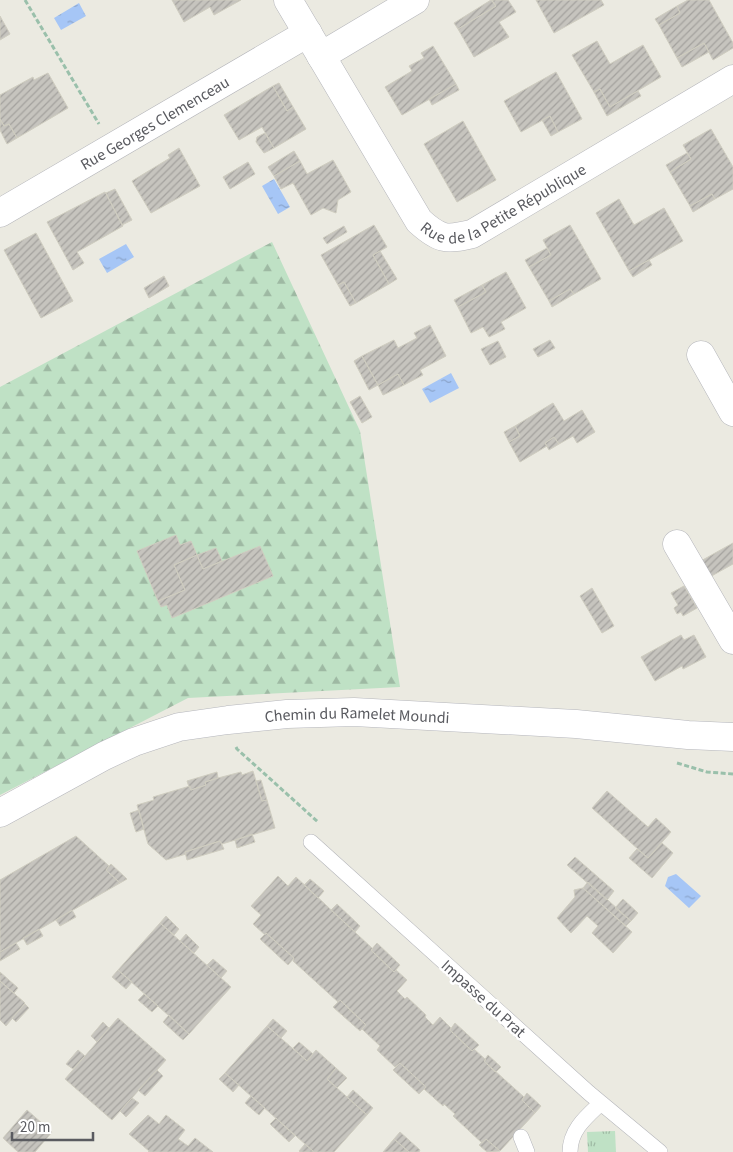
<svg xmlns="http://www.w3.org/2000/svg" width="733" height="1152" font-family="'Source Sans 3',sans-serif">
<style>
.grass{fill:url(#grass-tufts)}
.forest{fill:url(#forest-firs)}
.water{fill:url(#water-ripples)}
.building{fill:url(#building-hatch);stroke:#cfcdc0}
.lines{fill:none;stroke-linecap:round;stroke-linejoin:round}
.lane-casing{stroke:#b4b5ba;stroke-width:16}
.street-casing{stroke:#b4b5ba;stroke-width:29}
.secondary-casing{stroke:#b5b6bc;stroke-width:29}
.path{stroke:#9ac0ab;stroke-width:3;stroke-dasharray:5 2.5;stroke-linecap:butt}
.lane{stroke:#fff;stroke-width:15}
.street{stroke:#fff;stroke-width:28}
.secondary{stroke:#fff;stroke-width:28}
.labels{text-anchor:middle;stroke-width:5;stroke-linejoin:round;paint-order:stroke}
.street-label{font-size:16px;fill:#5a5b60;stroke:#fff}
</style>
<defs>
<pattern id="grass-tufts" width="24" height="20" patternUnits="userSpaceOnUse" patternTransform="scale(1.25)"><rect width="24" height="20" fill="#bfe1c5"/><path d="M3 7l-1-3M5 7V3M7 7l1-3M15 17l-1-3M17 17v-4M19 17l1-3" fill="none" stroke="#9eb9a3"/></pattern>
<pattern id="forest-firs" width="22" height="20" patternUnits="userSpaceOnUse" patternTransform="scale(1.25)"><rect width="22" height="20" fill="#bfe1c5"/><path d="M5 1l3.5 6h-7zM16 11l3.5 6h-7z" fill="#9eb9a3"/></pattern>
<pattern id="water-ripples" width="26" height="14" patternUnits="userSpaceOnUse" patternTransform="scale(1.25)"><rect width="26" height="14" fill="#a6c6f6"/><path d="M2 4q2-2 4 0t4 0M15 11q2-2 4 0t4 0" fill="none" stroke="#8aa4cb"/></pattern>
<pattern id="building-hatch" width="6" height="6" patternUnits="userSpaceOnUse" patternTransform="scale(1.25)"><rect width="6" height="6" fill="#c6c4be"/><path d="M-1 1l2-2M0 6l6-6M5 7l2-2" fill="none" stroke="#a4a29e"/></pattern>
</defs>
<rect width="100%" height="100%" fill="#ebeae1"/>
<path class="grass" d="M615,1131L616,1152H588L587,1132Z"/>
<path class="forest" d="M272,242L360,431L400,687L188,698L0,795V387Z"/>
<path class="water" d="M79,3L86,16L61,30L54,18Z
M274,179L290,207L278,214L262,186Z
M126,244L134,257L107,273L99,259Z
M451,373L459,388L430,403L422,389Z
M676,874L701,896L689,908L665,886L668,877Z"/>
<path class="building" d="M172,0H241L214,15L210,7L184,22Z
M491,0L496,6L458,29L454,23Z
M492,0H508L516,12L499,22L509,37L474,57L458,29L496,6Z
M536,0H601L604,5L554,33Z
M688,0H709L733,43V48L713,60L704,43L677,58L659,25L680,13L677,6Z
M677,6L680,13L659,25L655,19Z
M0,16L10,34L0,40Z
M597,41L610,64L643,45L661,77L610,107L600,89L594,92L572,55Z
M704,43L709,52L682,67L677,58Z
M433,46L456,84L402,115L385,87L412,71L409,66L424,58L421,53Z
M556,72L582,119L558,132L550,116L521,132L504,101Z
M48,73L68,108L17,138L9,124L4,126L0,119V95L33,77L34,80Z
M279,83L293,107L287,111L273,86Z
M456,84L459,90L432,105L429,99Z
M273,86L287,111L293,107L306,129L274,148L262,127L239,140L224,115Z
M600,89L610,107L638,91L641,96L607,116L594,92Z
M550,116L558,132L551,136L542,120Z
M0,119L4,126L9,124L17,138L7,144L0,130Z
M463,121L496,180L457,202L424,144Z
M711,129L733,167V189L715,199L712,194L690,206L670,172L691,159L683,145Z
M265,133L274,148L264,153L256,142L257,137Z
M179,148L200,186L151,213L132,181L170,158L168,155Z
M294,151L300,161L274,176L268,167Z
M687,153L691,159L670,172L666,165Z
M333,160L351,192L338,200L336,213L323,208L311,215L293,183L281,189L274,176L300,161L307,174Z
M248,162L255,174L230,189L223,177Z
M115,189L132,220L122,225L106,193Z
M105,192L123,226L77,252L84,263L73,270L47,222Z
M712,194L715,199L693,212L690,206Z
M619,199L634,225L664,208L683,241L629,271L596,213Z
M374,225L387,247L373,255L389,284L356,303L344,282L338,285L321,255Z
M570,225L601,279L574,294L570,289L549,301L529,267L551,255L543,240Z
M344,226L347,232L327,244L323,238Z
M36,233L73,301L41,318L4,250Z
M547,248L551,255L529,267L525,260Z
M380,251L397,279L389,284L373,255Z
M649,260L652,265L633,277L629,271Z
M506,272L526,308L501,322L505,329L489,337L483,327L471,333L458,307L486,292L482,285Z
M164,276L169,286L149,298L144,288Z
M344,282L356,303L350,306L338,285Z
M482,285L486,292L458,307L454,300Z
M570,289L574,294L552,307L549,301Z
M430,325L446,356L420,370L423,375L404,385L398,374L378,385L362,356L394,340L398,348L417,338L414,333Z
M550,340L555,348L538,357L533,349Z
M498,341L506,357L490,365L481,349Z
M362,356L378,385L369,390L354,361Z
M398,374L404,385L383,395L378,385Z
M360,396L372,417L362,423L350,402Z
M553,403L564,421L582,410L595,432L577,443L573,436L559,444L554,437L545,443L547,446L520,462L509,442L520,436L515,426Z
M515,426L520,436L509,442L504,432Z
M554,437L559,444L549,450L545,443Z
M176,535L180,545L191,541L197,555L174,565L185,590L158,601L137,551Z
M733,543V564L708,578L699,562Z
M260,546L273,576L172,618L167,605L161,607L158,601L185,590L174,565L197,555L203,569Z
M216,548L222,561L203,569L197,555Z
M684,586L697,608L683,616L681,612L677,614L674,608L678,605L671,593Z
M592,588L614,626L602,633L580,596Z
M681,635L684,640L694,635L706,657L683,669L682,666L655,681L641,657Z
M253,771L262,801L267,800L275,828L222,844L220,841L185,852L186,854L166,860L148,844L137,805L154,800L153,797L190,786L191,790L206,785L205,782L218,778L241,772L242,775Z
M217,772L218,778L205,782L206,785L191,790L189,787L187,781Z
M261,780L267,800L262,801L256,781Z
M607,791L648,827L656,818L671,832L648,858L592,808Z
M139,810L144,829L136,832L130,813Z
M252,834L255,842L237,848L235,840Z
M76,836L109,866L106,870L120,883L0,952V880Z
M220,841L224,849L187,860L185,852Z
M662,843L673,853L652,878L629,858L637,849L648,858Z
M575,857L614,891L607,900L567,865Z
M111,864L127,879L120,883L106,870Z
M278,876L288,886L296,877L373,949L371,950L394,972L396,970L407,980L397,991L405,999L407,997L426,1015L425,1017L433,1025L440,1017L451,1028L450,1030L472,1051L474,1049L486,1060L484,1061L524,1097L522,1100L535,1113L500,1151L486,1139L482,1143L453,1116L455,1114L444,1104L443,1106L424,1089L426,1087L400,1063L395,1067L377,1050L380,1046L362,1029L366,1025L340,1000L338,1002L293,961L294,958L266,933L265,935L253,924L261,915L251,906Z
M310,879L324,891L318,898L304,885Z
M588,882L631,921L626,926L583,888Z
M583,888L632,932L613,953L592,933L598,926L587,916L571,933L557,918L575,897L574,890Z
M623,899L638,913L631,921L615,908Z
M337,904L360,926L355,932L331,910Z
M72,910L76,917L60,926L56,920Z
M166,916L179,929L174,935L160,923Z
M160,923L231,987L189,1034L118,970Z
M39,929L43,936L27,945L23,938Z
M266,933L294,958L288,965L260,939Z
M186,934L199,947L194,953L180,941Z
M16,943L20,949L0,961V952Z
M377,943L400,965L394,972L371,950Z
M213,959L227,971L221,978L207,965Z
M118,970L132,982L126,989L112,977Z
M0,972L18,988L14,993L0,981Z
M0,981L25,1003L6,1026L0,1020Z
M144,994L158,1006L152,1012L138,1000Z
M340,1000L366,1025L360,1031L333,1007Z
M25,1004L29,1008L16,1022L12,1018Z
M169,1015L189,1034L183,1040L163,1022Z
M118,1018L166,1060L112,1120L65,1079Z
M273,1019L287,1031L281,1038L267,1026Z
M103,1022L109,1028L97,1042L91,1036Z
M455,1023L479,1045L472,1051L450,1030Z
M267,1026L307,1061L316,1050L336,1068L327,1079L367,1115L334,1152H314L225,1073Z
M299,1042L313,1054L307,1061L293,1048Z
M78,1050L85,1056L73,1069L66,1064Z
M488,1055L501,1067L497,1071L495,1072L484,1061Z
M400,1063L426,1087L419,1094L393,1070Z
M336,1068L347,1078L337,1088L327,1079Z
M157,1070L163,1076L145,1096L138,1090Z
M225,1073L239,1085L233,1092L219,1079Z
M353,1090L373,1108L367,1115L347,1097Z
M527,1093L541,1106L535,1113L522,1100Z
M251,1096L265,1108L259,1115L245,1103Z
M132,1098L139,1103L126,1117L120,1111Z
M27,1110L52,1132L35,1152H18L3,1138Z
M148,1115L159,1124L166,1115L185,1130L178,1139L188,1146L195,1138L213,1152H148L149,1151L129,1134Z
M276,1118L295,1136L289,1142L270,1124Z
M400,1132L420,1150L419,1152H409L394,1139Z
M394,1139L409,1152H383Z
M486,1139L500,1151L487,1152L479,1145Z
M305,1144L314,1152H300L299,1151Z"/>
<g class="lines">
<defs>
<path id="lane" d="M311,842L589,1093L660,1152
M521,1137L527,1152
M570,1152C570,1130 586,1117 601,1103"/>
<g id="street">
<path id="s1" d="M288,0L419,221C440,240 446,240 472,234L733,79"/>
<path d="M321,56L415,0"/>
<path id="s2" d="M0,213L308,33"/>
<path d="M701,355L733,412"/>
<path d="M677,544L733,640"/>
</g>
<g id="secondary">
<path id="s3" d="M0,813L104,756L134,742L179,727L228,720L287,714L354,712L576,724L688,735L733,737"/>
</g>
</defs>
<use href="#lane" class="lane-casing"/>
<use href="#street" class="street-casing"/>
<use href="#secondary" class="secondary-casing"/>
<path class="path" d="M25,0L99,124
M236,747L237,749L318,822
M677,763L707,772L733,774"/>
<use href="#lane" class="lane"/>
<use href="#street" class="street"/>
<use href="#secondary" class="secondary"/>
</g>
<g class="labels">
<g class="street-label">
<text dy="6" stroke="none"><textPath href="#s2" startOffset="179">Rue Georges Clemenceau</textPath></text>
<text dy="6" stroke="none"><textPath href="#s1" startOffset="354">Rue de la Petite République</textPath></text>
<text dy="6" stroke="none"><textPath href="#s3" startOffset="378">Chemin du Ramelet Moundi</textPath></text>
<text transform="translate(484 998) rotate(42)" y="6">Impasse du Prat</text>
</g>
</g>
<path d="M12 1132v8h81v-8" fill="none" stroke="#5a5b60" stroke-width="2.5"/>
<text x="20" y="1132" font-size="15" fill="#5a5b60" stroke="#ffffff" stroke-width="4" paint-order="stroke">20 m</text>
</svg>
